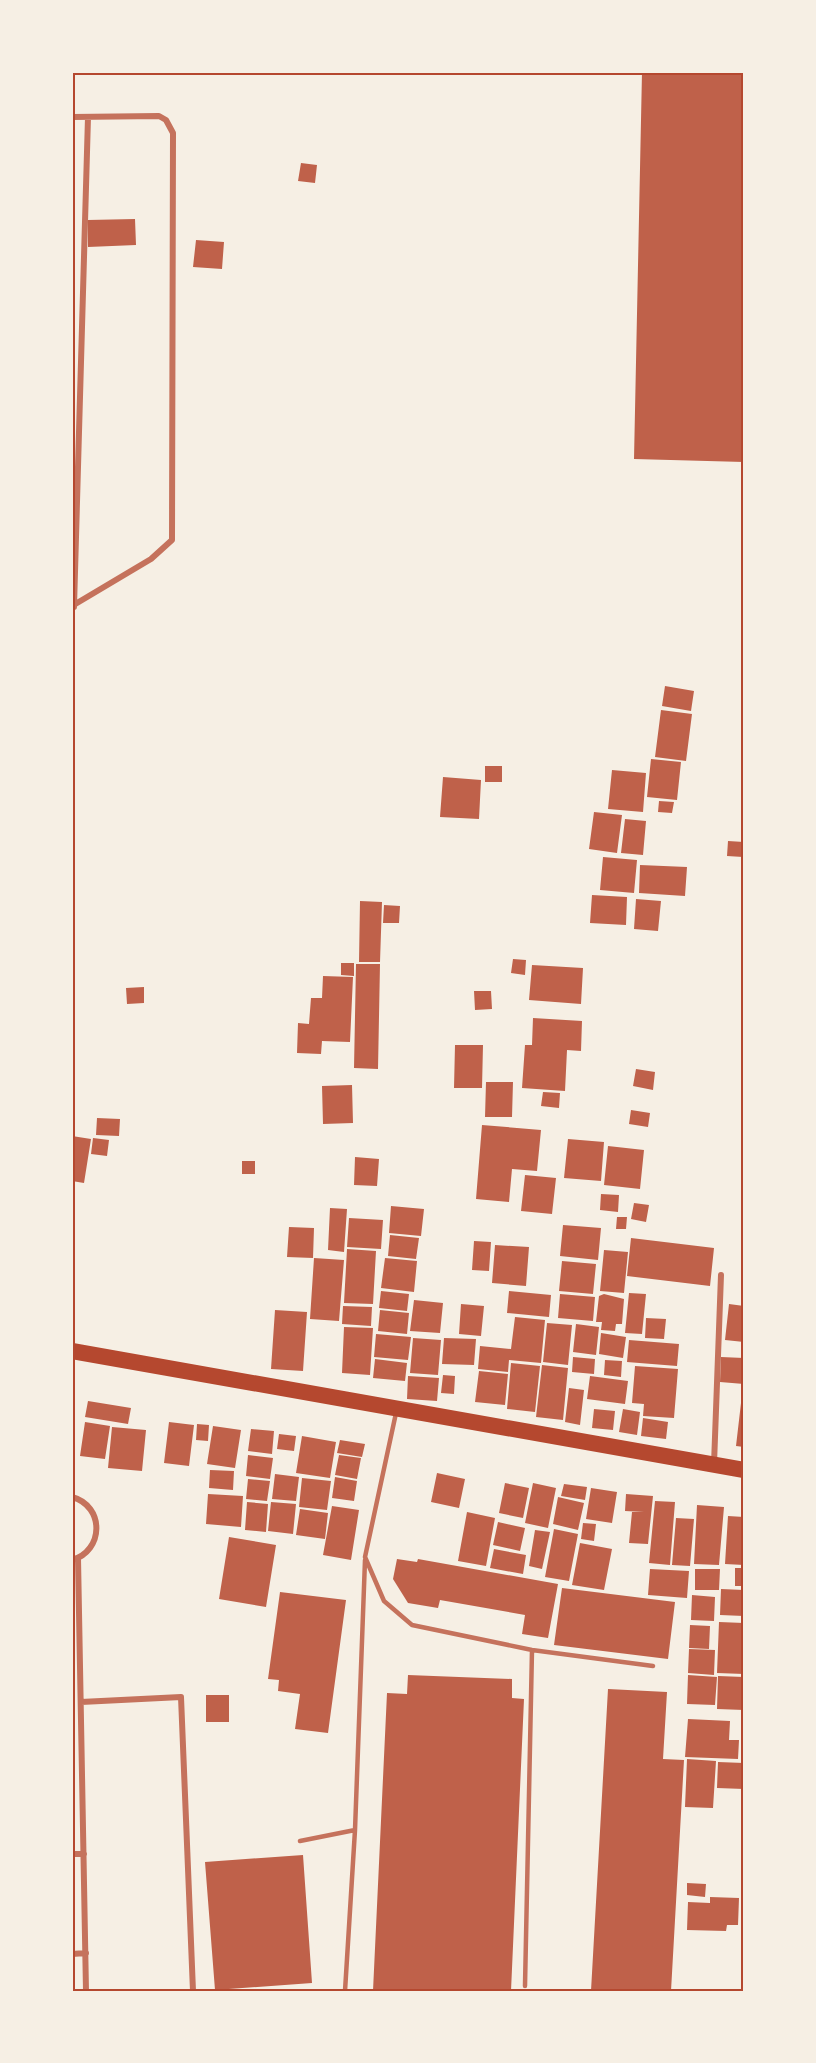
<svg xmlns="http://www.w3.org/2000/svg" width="816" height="2063" font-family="Manrope,sans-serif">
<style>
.building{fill:#bf614a}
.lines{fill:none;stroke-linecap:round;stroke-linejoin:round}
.service{stroke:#c5725c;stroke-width:4.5}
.minor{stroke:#c5725c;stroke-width:6}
.trunk{stroke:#b5482f;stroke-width:16}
.neatline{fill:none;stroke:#b5482f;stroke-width:2}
</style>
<rect width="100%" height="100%" fill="#f6efe4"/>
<path class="building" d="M642,72H744V462L634,459Z
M301,163L317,165L315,183L298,181Z
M135,219L136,245L88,247V220Z
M196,240L224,242L222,269L193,267Z
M665,686L694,691L691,711L662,706Z
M661,710L692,714L686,761L655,757Z
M651,759L681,762L677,800L647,797Z
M485,766H502V782H485Z
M612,770L646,773L643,812L608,809Z
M443,777L481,780L479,819L440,817Z
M659,801L674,802L672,813L658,812Z
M594,812L622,815L617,853L589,849Z
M625,819L646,821L643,855L621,853Z
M728,841L744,842L743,857L727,856Z
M603,857L637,860L634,893L600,890Z
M640,865L687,867L685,896L639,893Z
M592,895L627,897L626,925L590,923Z
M636,899L661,901L658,931L634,929Z
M360,901L382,902L380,962H359Z
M384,905L400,906L399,923H383Z
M513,959L526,960L525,975L511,973Z
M341,963H354V976L341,975Z
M356,964H380L378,1069L354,1068Z
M532,965L583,968L581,1004L529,1000Z
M323,976L353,977L350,1042L322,1041L321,1054L297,1053L298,1023L309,1024L311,998H322Z
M144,987V1003L127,1004L126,988Z
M474,991H491L492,1009L475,1010Z
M533,1018L582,1021L581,1051L567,1050L565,1091L522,1088L525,1045H532Z
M455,1045H483L482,1088H454Z
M636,1069L655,1072L653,1090L633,1086Z
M486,1082H513L512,1117H485Z
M352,1085L353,1123L323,1124L322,1086Z
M543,1092L560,1093L559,1108L541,1106Z
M631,1110L650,1113L648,1127L629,1124Z
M97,1118L120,1119L119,1136L96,1135Z
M482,1125L541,1130L537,1171L512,1169L509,1202L476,1199Z
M72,1136L91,1139L84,1183L72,1181Z
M93,1138L109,1140L107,1156L91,1154Z
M568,1139L604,1142L601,1181L564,1178Z
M608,1146L644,1150L640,1189L604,1185Z
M355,1157L379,1159L377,1186L354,1185Z
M242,1161H255V1174H242Z
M525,1175L556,1178L552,1214L521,1211Z
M601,1194L619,1195L618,1212L600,1210Z
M634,1203L649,1205L646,1222L631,1219Z
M391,1206L424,1209L421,1236L389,1233Z
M330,1208L347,1209L344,1252L328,1250Z
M617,1217H627L626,1229H616Z
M349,1218L383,1220L381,1249L347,1247Z
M563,1225L601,1228L598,1260L560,1256Z
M289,1227L314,1228L313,1258L287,1257Z
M390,1235L419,1238L416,1259L388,1256Z
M631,1238L714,1248L710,1286L627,1276Z
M474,1241L491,1242L489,1271L472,1270Z
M495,1245L529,1247L526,1286L492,1283Z
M347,1249L376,1251L373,1304L344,1303Z
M604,1250L628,1252L624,1293L600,1291Z
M314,1258L344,1260L339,1321L310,1319Z
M385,1258L417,1261L414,1292L381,1288Z
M562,1261L596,1264L593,1294L559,1291Z
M381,1291L409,1294L407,1311L379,1308Z
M509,1291L551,1295L549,1317L507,1313Z
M629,1293L646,1294L642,1334L625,1333Z
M560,1294L595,1297L593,1321L558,1318Z
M604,1294L624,1299L622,1324H616L615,1331L601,1330L602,1322H596L599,1296Z
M414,1300L443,1303L440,1333L410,1331Z
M461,1304L484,1306L481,1336L459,1334Z
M729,1304L744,1306V1342L725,1340Z
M343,1306L372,1307L371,1326L342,1324Z
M275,1310L307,1312L303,1371L271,1369Z
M380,1310L409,1313L407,1334L378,1331Z
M515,1317L545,1320L541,1363L509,1360L508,1372L478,1369L480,1346L511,1349Z
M646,1318L666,1319L664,1339L645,1338Z
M547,1323L572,1325L568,1365L543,1362Z
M576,1324L599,1327L596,1355L573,1352Z
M344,1327L373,1328L370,1375L342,1373Z
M601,1333L626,1337L623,1358L599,1354Z
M376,1334L411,1337L408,1360L374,1357Z
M413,1338L441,1340L438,1375L410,1373Z
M444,1338L476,1339L474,1365L442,1364Z
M629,1340L679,1344L677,1366L627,1362Z
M573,1357L595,1359L594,1374L572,1372Z
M721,1357L744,1358V1384L720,1382Z
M375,1359L407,1363L405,1381L373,1378Z
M605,1360L622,1361L621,1377L604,1375Z
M511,1363L540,1366L535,1412L507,1409Z
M542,1365L568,1368L563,1420L536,1417Z
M635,1366L678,1369L674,1418L643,1416L644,1404L632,1403Z
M479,1371L508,1374L505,1405L475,1402Z
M443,1375L455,1376L454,1394L441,1393Z
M408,1376L439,1378L437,1401L407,1399Z
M590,1376L628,1381L625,1404L587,1399Z
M569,1388L584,1390L580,1425L565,1422Z
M88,1401L131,1408L128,1424L85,1417Z
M741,1403H744V1447L736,1446Z
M594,1409L615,1411L613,1430L592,1428Z
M623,1409L640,1412L637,1435L619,1432Z
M643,1418L668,1422L666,1439L641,1436Z
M85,1422L110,1426L105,1459L80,1456Z
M169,1422L194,1425L189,1466L164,1463Z
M197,1424L209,1425L208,1441L196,1440Z
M213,1426L241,1430L235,1468L207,1464Z
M112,1427L146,1430L142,1471L108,1468Z
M251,1429L274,1431L272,1454L248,1451Z
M279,1434L296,1436L294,1451L277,1449Z
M302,1436L336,1442L330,1478L296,1473Z
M340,1440L365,1444L362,1457L337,1453Z
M248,1455L273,1458L270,1479L246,1476Z
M339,1455L361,1458L357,1479L335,1475Z
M210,1470L234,1471L233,1490L209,1488Z
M437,1473L465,1479L459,1508L431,1502Z
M275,1474L299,1477L296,1501L272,1499Z
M335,1477L357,1481L354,1501L332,1498Z
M302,1478L331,1481L327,1510L299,1507Z
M248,1479L270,1481L267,1501L246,1499Z
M505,1483L529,1488L523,1518L499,1513Z
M533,1483L556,1488L548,1528L525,1523Z
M564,1484L587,1487L585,1500L561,1496Z
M591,1488L617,1492L612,1523L586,1519Z
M208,1494L243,1496L241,1527L206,1524Z
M626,1494L653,1496L648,1544L629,1543L632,1512H644L625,1511Z
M558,1497L584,1503L578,1530L553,1524Z
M655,1501L675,1502L670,1565L649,1563Z
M247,1502L268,1504L266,1532L245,1530Z
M271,1502L296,1504L293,1534L268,1531Z
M697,1505L724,1507L719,1565L694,1564Z
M332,1506L359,1510L351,1560L323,1555Z
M300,1509L328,1513L325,1539L296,1535Z
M467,1512L495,1518L486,1566L458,1561Z
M728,1516L744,1517V1565L725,1564Z
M676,1518L694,1519L690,1566L672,1565Z
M498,1522L525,1528L520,1551L493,1545Z
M583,1523L596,1524L594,1541L581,1539Z
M554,1529L578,1534L569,1581L545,1577Z
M535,1530L550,1532L542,1569L529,1566Z
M229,1537L276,1545L266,1607L219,1599Z
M580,1543L612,1549L604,1590L572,1585Z
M494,1549L526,1555L523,1574L490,1568Z
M397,1559L417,1562L418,1559L558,1584L548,1638L522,1634L525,1615L440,1600L438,1608L408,1603L393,1579Z
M735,1568H744V1586H735Z
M650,1569L689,1571L687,1598L648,1595Z
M695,1569H720L719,1590H695Z
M562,1588L675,1602L668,1659L554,1645Z
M721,1589L744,1590V1616L720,1615Z
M280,1592L346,1600L328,1733L295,1729L300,1694L278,1691L279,1680L268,1679Z
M692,1595L715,1597L714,1621L691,1620Z
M719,1622L744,1623V1674L717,1673Z
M690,1625L710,1626L709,1649L689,1648Z
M689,1649L715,1650L714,1675L688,1673Z
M408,1675L512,1679V1698L524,1699L511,1991L432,1989V1991H373L387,1693L407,1694Z
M688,1675L717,1677L715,1705L687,1704Z
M718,1676L744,1677V1710L717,1709Z
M608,1689L667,1692L663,1759L684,1760L671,1991H591Z
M206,1695H229V1722H206Z
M688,1719L730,1721L729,1740H739L738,1759L685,1757Z
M687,1759L716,1761L713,1808L685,1807Z
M718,1762L744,1763V1789L717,1788Z
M303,1855L312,1983L215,1990L205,1862Z
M687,1883L706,1884L705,1897L687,1895Z
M710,1897L739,1898L738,1925H727L726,1931L687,1930L688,1902L710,1903Z"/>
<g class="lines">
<path class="service" d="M396,1413L365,1557L384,1601L412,1625L532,1650L653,1666
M300,1841L355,1830
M525,1986L532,1650
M345,1991L355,1830L365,1560"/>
<path class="minor" d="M72,117L159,116L166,120L173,133L172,540L151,559L72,606
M74,607L88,117
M714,1464L721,1275
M72,1497C105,1506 104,1551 72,1560
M78,1558L86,1991
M81,1702L181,1697L193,1991
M72,1854H84
M72,1954L86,1953"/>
<path class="trunk" d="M72,1351L744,1470"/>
</g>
<rect width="816" height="2063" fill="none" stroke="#f6efe4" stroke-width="147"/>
<rect x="74" y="74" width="668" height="1916" class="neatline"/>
</svg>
